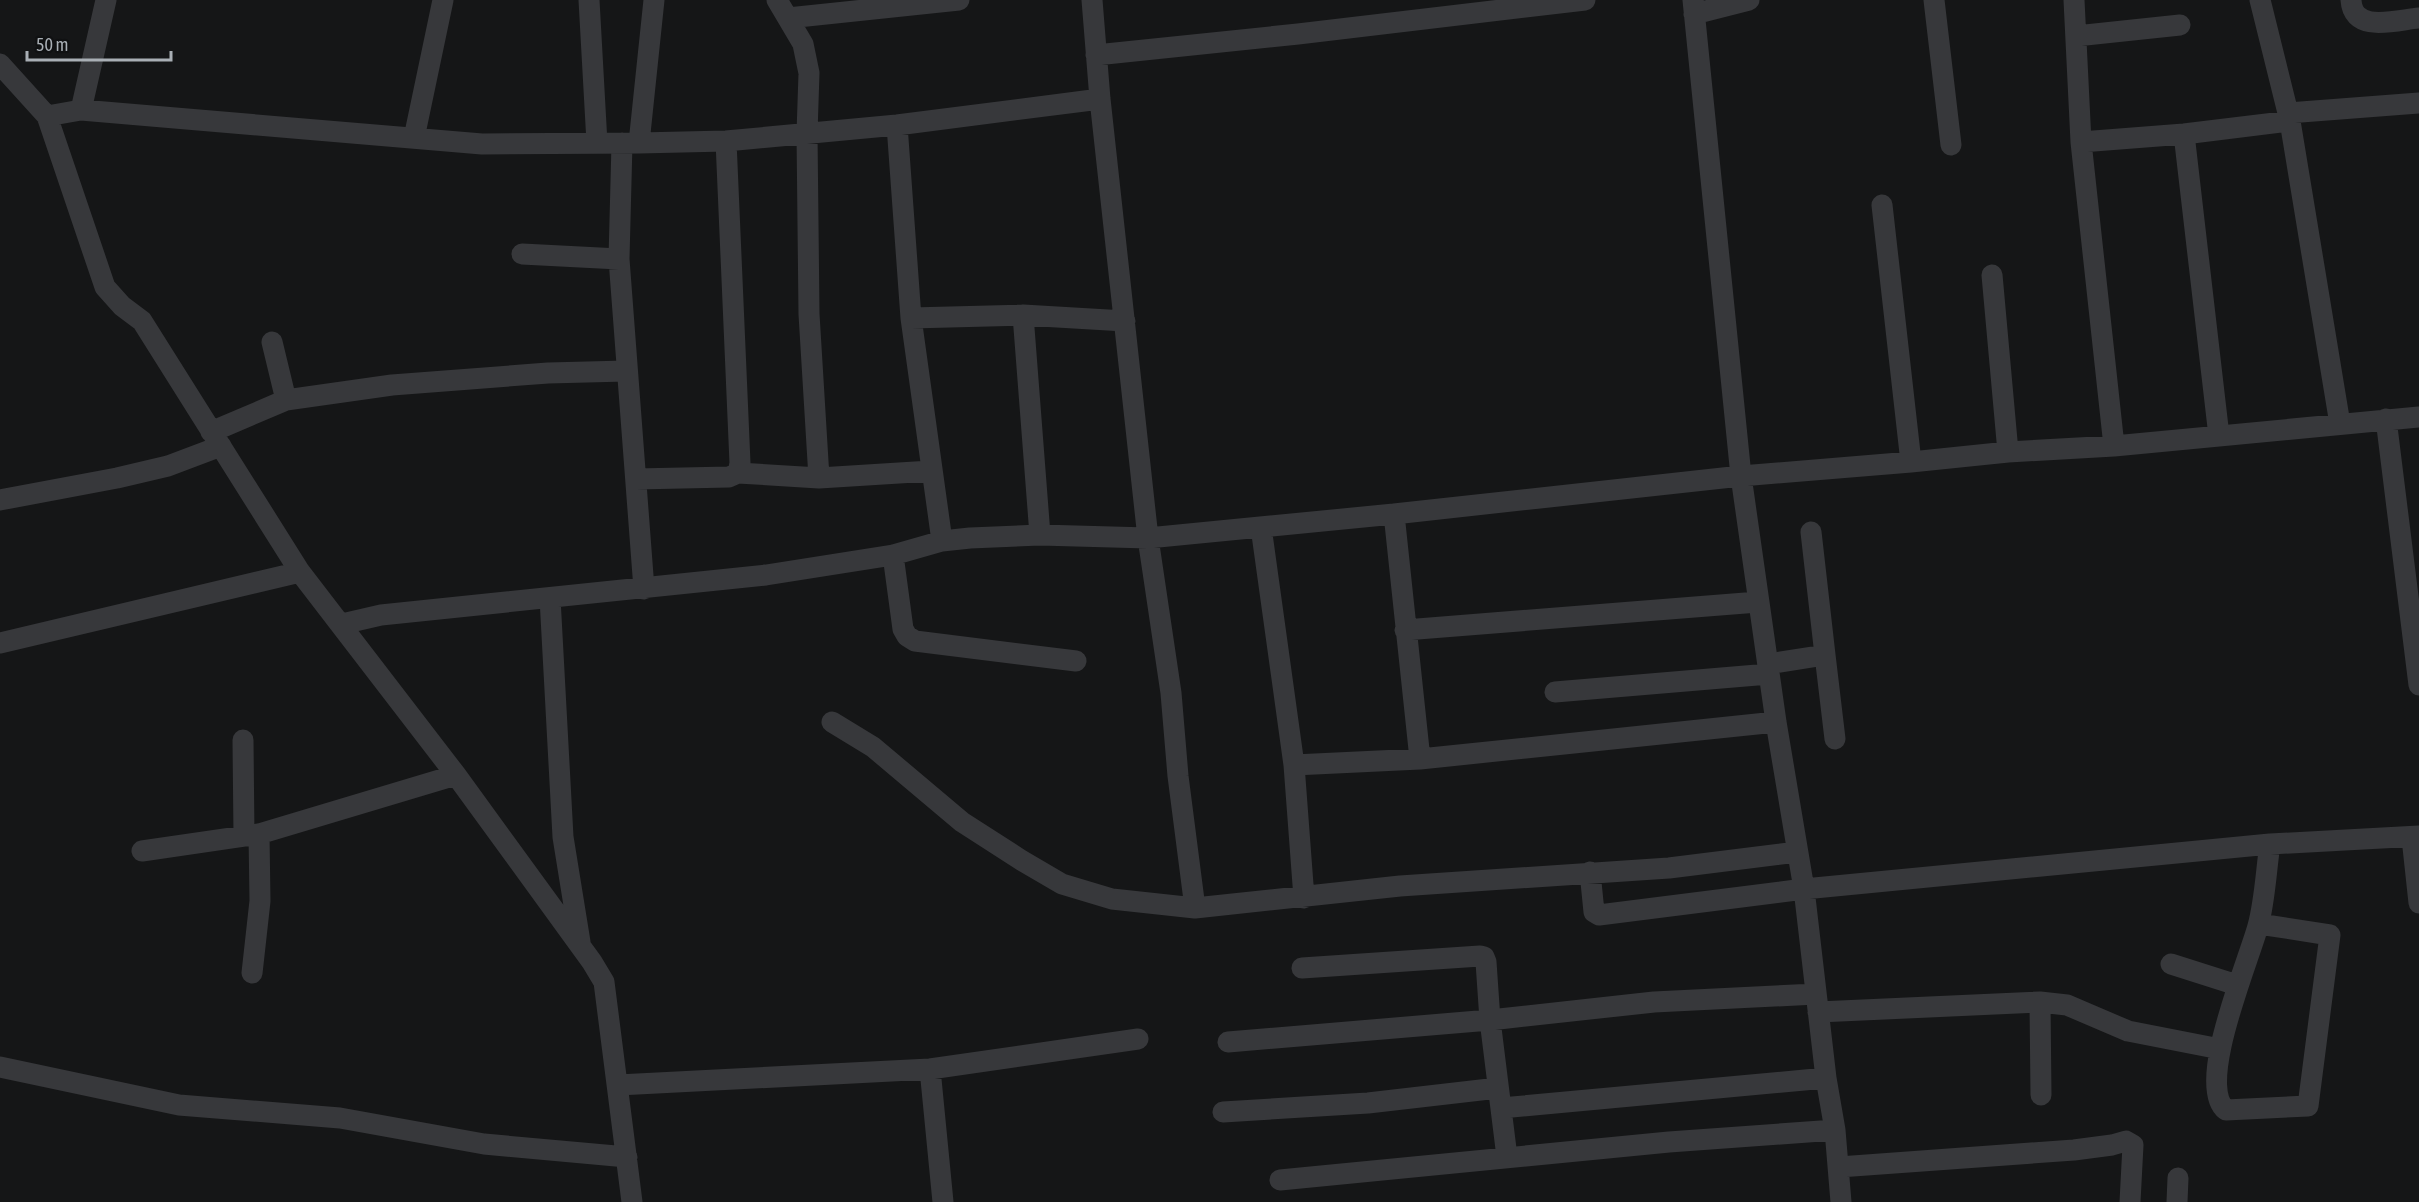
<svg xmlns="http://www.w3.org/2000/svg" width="2419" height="1202" font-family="'Asap Condensed',sans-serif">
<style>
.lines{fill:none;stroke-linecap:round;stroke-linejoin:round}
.minor{stroke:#37383b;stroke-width:21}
</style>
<rect width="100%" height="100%" fill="#151617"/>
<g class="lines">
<path class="minor" d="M589,0L597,143
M777,0L803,44L809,73L807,133L809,314L819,478
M1092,0L1100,99L1148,538L1171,693L1178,776L1195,908
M1693,0L1741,476L1776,722L1804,889L1826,1078L1835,1130L1841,1202
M1934,0L1951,145
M2074,0L2081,142L2114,446
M2260,0L2290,121L2340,424
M2351,0C2353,34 2396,20 2419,18
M1694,14L1749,0
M788,18L959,0
M2076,36L2180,25
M1096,55L1298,34L1585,0
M0,64L47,116L105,287L122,306L142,321L300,572L456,775L592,962L604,982L632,1202
M81,110L106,0
M2288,113L2419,103
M47,116L81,110L482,144L639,143L726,141L897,125L1100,99
M897,125L911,318L942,541
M2184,134L2219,436
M414,138L443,0
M726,141L740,463L738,473
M2081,142L2184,134L2290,121
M622,143L619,259L644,589
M639,143L654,0
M1882,205L1911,462
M522,254L619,259
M1992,275L2008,452
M1023,315L1040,535
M911,318L1023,315L1125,321
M272,342L286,400
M2386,419L2419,685
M211,432L286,400L392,385L548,373L626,371
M636,479L729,477L738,473L819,478L931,471
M0,500L117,478L168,466L221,446
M1394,514L1420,759
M1261,527L1294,765L1304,898
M893,555L903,629L907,636L915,641L1076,661
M550,598L563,837L580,942
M342,624L381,615L766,575L893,555L942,541L970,538L1040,535L1148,538L1394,514L1741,476L1911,462L2008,452L2114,446L2419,417
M1405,630L1758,602
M0,643L300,572
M1825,655L1835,739
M1768,664L1825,655L1811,532
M1555,692L1769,674
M832,722L873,747L962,822L1021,860L1062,884L1112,899L1195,908L1400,886L1669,868L1797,852
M243,740L244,836
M1294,765L1420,759L1776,722
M2412,838L2419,903
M142,851L259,834L456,775
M1590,872L1594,912L1599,915L1804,889L2270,844L2419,836
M2259,924L2330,935L2308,1106L2226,1110C2195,1086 2249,960 2258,926C2265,900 2266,871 2270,844
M2171,964L2237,985
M252,973L260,901L259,834
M2040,1002L2041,1095
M1818,1012L2040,1002L2067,1005L2128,1031L2220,1049
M1228,1042L1490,1020L1486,962L1484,957L1480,956L1302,968
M0,1067L179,1105L340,1118L484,1144L627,1157
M930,1069L943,1202
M618,1085L930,1069L1138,1039
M1501,1108L1826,1078
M1223,1112L1368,1103L1498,1088
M1507,1157L1490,1020L1654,1002L1816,994
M1839,1167L2074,1150L2112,1145L2126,1141L2133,1145L2130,1202
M1280,1180L1669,1142L1835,1130
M2177,1202L2178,1178"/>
</g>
<path d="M27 51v9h144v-9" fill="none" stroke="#a9afb5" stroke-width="3"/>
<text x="36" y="51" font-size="18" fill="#a9afb5" stroke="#101112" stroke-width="4.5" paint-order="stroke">50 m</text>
</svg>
